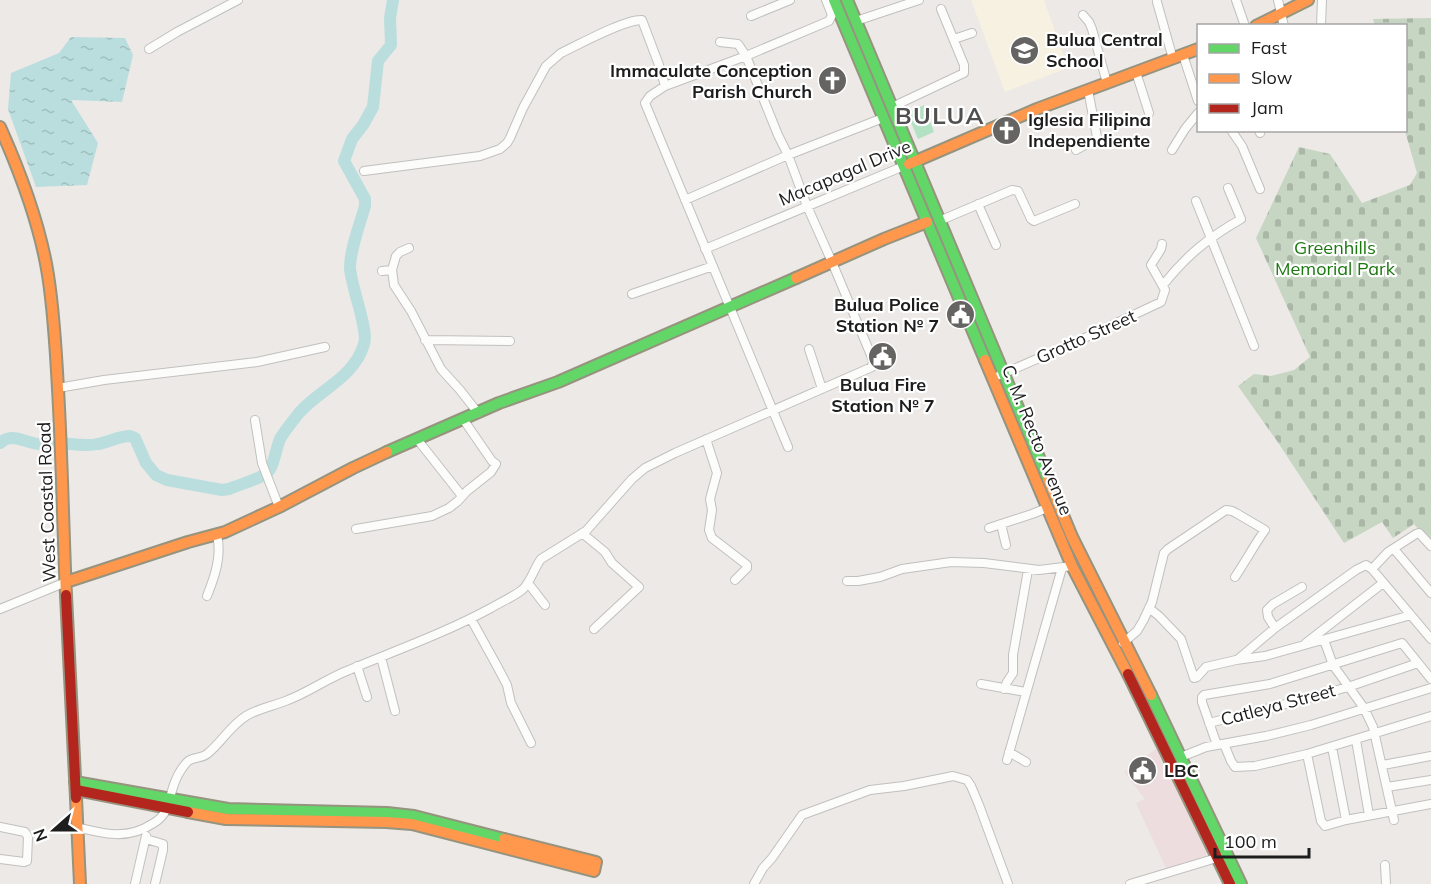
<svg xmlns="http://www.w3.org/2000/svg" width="1431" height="884" font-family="Mulish,sans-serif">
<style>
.commercial{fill:#eeddde}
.education{fill:#f6f1e1}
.cemetery{fill:url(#cemetery-stones)}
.pitch{fill:#b3e1c4}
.water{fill:url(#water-ripples)}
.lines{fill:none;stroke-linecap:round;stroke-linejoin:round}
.river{stroke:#badede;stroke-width:12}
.street-casing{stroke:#c1c0be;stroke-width:10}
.fast-casing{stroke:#96937f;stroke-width:14}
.slow-casing{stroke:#96937f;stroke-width:14}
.jam-casing{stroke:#96937f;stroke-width:14}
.street{stroke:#fcfcfb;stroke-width:8}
.fast{stroke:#63d668;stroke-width:10}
.slow{stroke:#ff974d;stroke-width:10}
.jam{stroke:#b3261e;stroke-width:10}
.labels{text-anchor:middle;stroke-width:4.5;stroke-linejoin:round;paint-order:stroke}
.poi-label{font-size:18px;font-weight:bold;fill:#1d1d1d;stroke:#fff;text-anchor:start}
.street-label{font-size:18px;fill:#1d1d1d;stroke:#fff}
.park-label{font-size:18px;fill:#1a780f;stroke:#fff}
.district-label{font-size:24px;font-weight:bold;letter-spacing:1.5px;fill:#505050;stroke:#fff}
</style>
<defs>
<pattern id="cemetery-stones" width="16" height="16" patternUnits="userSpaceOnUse" patternTransform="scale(1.5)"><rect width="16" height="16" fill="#c6d6c3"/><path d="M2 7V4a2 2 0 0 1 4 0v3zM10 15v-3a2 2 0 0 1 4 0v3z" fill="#aab7a7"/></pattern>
<pattern id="water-ripples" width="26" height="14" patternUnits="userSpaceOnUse" patternTransform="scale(1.5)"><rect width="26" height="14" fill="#badede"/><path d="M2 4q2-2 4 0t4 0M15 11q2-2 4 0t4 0" fill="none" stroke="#9fbebe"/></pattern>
</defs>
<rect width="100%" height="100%" fill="#ece9e6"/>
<path class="commercial" d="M1156,749L1209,853L1204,858L1167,870L1136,803L1145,799L1124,772Z"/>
<path class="education" d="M971,0H1044L1068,68L1005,92Z"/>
<path class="cemetery" d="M1431,18V544L1414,524L1393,538L1382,522L1344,543L1277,441L1238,386L1254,374L1271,376L1294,370L1310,357L1256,238L1299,147L1330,154L1362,203L1410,185L1417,173L1405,131L1406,26L1375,25L1373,19Z"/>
<path class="pitch" d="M924,105L934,132L918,139L907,113Z"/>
<path class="water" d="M71,37L125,38L133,55L122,102L71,100L98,143L87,185L36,187L8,109L11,73L59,53Z"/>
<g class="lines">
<path class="river" d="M0,443C13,431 26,444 40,444C45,445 50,443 55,443C69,443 84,447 98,444C109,442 119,436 130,436L135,438L146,463L156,475L167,480L222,490L229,489C240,484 258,480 267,473C274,467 276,448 280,439C285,430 293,421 299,413C320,389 354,378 364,344C369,330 351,287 350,268C350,249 360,224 365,206V199L344,161L352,139L363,125L373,107L378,61L391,45L390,18L393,0"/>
<defs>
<path id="street" d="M1236,0L1245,26
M1278,0L1284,26
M1157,2L1173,59
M1083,15L1089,22L1092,29L1107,83
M751,16L790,0
M856,21L919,0
M1321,26L1322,0
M954,39L972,33
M149,49L177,32L238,0
M1183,55L1198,101
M1136,72L1149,113
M892,107L964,73V65L941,9
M1231,130L1242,146L1260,189
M1259,130L1260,133
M1076,150L1094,140L1097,137L1088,90
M1172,150L1185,129L1198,113
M364,171L480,156L500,149L507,143L510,138L523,108L546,66L561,53C578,45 625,19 642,20L659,65L665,86
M685,200L788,155L883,118
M1196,201L1254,346
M978,204L996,245
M939,221L1012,190L1018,191L1031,219L1034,221L1075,204
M409,248L400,252L396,256L392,270L394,285L411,311L441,369L460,390L478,413
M705,249L904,166
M382,271L392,270
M1163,285C1187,255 1208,238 1241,219L1228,188
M632,294L713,266
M425,340L510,341
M809,349L822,389
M1000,375L1078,341L1161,302L1165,290L1151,265L1161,249L1162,244
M58,388L104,380L257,362L325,347
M255,420L262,463L279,507
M417,439L462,496
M706,439L717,473L710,499L712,510L709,530L712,538L747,565V568L735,580
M788,447L645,103L650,96L665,86L746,56L829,21L832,15L826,0
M1001,524L1006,545
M989,528L1032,514L1047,508
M356,529L432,516L449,508L458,501L467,491L491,472L496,464L492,461L463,419
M582,533L605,552L612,563L639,587L594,629
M1394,549L1431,593
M1372,569L1388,552L1416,534L1419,533L1431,546
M847,581H858L880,577L902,569L951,562L984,563L1039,570L1072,566
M528,583L545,605
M207,596C215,576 222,556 217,535
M1149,608L1159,616L1181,639L1194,678L1197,677L1206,667L1236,660L1265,656L1411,615
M0,609L66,582
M471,619L497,666L507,685L511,703L531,743
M1275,628L1268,617L1267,610L1273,604L1302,587
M1324,640L1333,665L1364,708L1373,727L1394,820
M1123,643L1137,631L1143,621L1152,602L1164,553L1168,549L1226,510L1232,511L1236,513L1265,530C1254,545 1246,561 1235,577
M1306,643L1383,583
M381,657L395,711
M1237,660L1275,628L1356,570L1366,565L1372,569L1431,639
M357,666L367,697
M981,684L1026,692
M1004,689L1007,682L1013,673V655L1028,570
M1209,723L1302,700L1348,687L1418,663
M1356,740L1369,815
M1224,744L1231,761L1235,767L1255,766L1307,754L1431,716
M1217,745L1202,702V697L1204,695L1270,684L1402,643L1431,679
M1332,747L1346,820
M1009,752L1026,762
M1307,754L1321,821L1325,826L1346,820L1431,804
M1181,757L1206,747L1266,736L1311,725L1431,688
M1007,760L1062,568
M1383,765L1431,756
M1387,787L1431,780
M0,827L25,832L28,837L27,861L24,862L0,859
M77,827C103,834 128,840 152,824C158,821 164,815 167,808C172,794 172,783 181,770C183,767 187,761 190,760C196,757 202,758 207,754C221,743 230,726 246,716C259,708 274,706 288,700C309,692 328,678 349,670C397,650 445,633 491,608C501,602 513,597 522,590C531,582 534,568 541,559L586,531L632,479L645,468L675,453L872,367L873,360L832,262L807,206L788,155L778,135L746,56L738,44L720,42
M146,839L163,844V850L155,884
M1385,865L1386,884
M135,884L146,836
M754,884L763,868L772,858L802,815L870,790L904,786L953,776L967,780L971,786L979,805L1008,884
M1130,884L1220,857"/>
<path id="fast" d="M834,0L985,360
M847,0L1048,479
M387,452L499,403L558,382L796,278
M1151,695L1241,884
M75,782L228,809L387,813L414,816L504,839"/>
<path id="slow" d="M1256,26L1308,0
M0,127C21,174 40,224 48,275C54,313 56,351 58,389C62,457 63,526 66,595
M909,164L1037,109L1198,49
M796,278L884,239L927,222
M985,360L1072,566L1128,674
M1048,479L1072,537L1151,695
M66,582L188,542L225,532L279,507L353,468L387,452
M76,798L80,884
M188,812L226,819L386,822L412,824L594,871L596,862L504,839"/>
<path id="jam" d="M66,595L76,798
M1128,674L1230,884
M76,790L188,812"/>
</defs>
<use href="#street" class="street-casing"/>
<use href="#fast" class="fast-casing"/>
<use href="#slow" class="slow-casing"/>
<use href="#jam" class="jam-casing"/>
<use href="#street" class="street"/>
<use href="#fast" class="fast"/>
<use href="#slow" class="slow"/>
<use href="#jam" class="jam"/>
</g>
<defs>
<symbol id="school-disc" viewBox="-11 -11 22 22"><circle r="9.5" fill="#656463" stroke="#fff"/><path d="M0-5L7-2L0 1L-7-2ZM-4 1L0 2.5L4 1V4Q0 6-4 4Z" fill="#fff"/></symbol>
<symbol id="church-disc" viewBox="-11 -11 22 22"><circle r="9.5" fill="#656463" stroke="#fff"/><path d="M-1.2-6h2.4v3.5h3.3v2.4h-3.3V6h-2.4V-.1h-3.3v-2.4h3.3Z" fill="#fff"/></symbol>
<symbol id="civic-disc" viewBox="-11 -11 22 22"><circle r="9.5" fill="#656463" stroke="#fff"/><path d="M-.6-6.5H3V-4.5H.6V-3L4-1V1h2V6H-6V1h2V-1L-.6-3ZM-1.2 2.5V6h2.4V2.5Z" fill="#fff"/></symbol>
</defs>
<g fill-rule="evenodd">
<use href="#school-disc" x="1008" y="34" width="33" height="33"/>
<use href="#church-disc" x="816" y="64" width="33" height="33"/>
<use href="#church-disc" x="990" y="114" width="33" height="33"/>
<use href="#civic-disc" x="944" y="298" width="33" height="33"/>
<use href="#civic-disc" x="866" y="340" width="33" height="33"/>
<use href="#civic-disc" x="1126" y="754" width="33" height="33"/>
</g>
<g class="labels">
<g class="poi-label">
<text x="1046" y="46">Bulua Central<tspan x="1046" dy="21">School</tspan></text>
<text x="812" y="77" text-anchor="end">Immaculate Conception<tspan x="812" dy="21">Parish Church</tspan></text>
<text x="1028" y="126">Iglesia Filipina<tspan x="1028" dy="21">Independiente</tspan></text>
<text x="939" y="311" text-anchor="end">Bulua Police<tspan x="939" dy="21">Station № 7</tspan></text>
<text x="883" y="391" text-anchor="middle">Bulua Fire<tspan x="883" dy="21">Station № 7</tspan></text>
<text x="1164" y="777">LBC</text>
</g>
<g class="street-label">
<text transform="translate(845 173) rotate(-23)" y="6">Macapagal Drive</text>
<text transform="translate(1086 337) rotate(-24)" y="6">Grotto Street</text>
<text transform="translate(1037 440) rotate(68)" y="6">C. M. Recto Avenue</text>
<text transform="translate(47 502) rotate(-92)" y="6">West Coastal Road</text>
<text transform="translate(1278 705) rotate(-15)" y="6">Catleya Street</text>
</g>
<g class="park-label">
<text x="1335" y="254">Greenhills<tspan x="1335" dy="21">Memorial Park</tspan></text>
</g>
<g class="district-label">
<text x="940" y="124">BULUA</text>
</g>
</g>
<rect x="1197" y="24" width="210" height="108" fill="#ffffff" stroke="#a5a5a5" stroke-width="1.5"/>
<rect x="1209" y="44" width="30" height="9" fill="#63d668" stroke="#a5a5a5" stroke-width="1.5"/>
<text x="1251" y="54" font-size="18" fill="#1d1d1d">Fast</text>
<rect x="1209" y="74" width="30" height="9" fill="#ff974d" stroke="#a5a5a5" stroke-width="1.5"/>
<text x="1251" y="84" font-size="18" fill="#1d1d1d">Slow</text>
<rect x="1209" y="104" width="30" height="9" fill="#b3261e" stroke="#a5a5a5" stroke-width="1.5"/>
<text x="1251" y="114" font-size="18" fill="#1d1d1d">Jam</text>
<g transform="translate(54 830) rotate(249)" stroke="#ffffff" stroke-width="4.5" paint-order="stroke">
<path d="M0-4.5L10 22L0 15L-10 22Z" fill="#1d1d1d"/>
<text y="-9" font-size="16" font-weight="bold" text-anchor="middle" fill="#1d1d1d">N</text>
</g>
<path d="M1215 848v9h94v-9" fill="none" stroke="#1d1d1d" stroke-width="3"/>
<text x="1224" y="848" font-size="18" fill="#1d1d1d" stroke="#ffffff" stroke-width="4.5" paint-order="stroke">100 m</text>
</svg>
